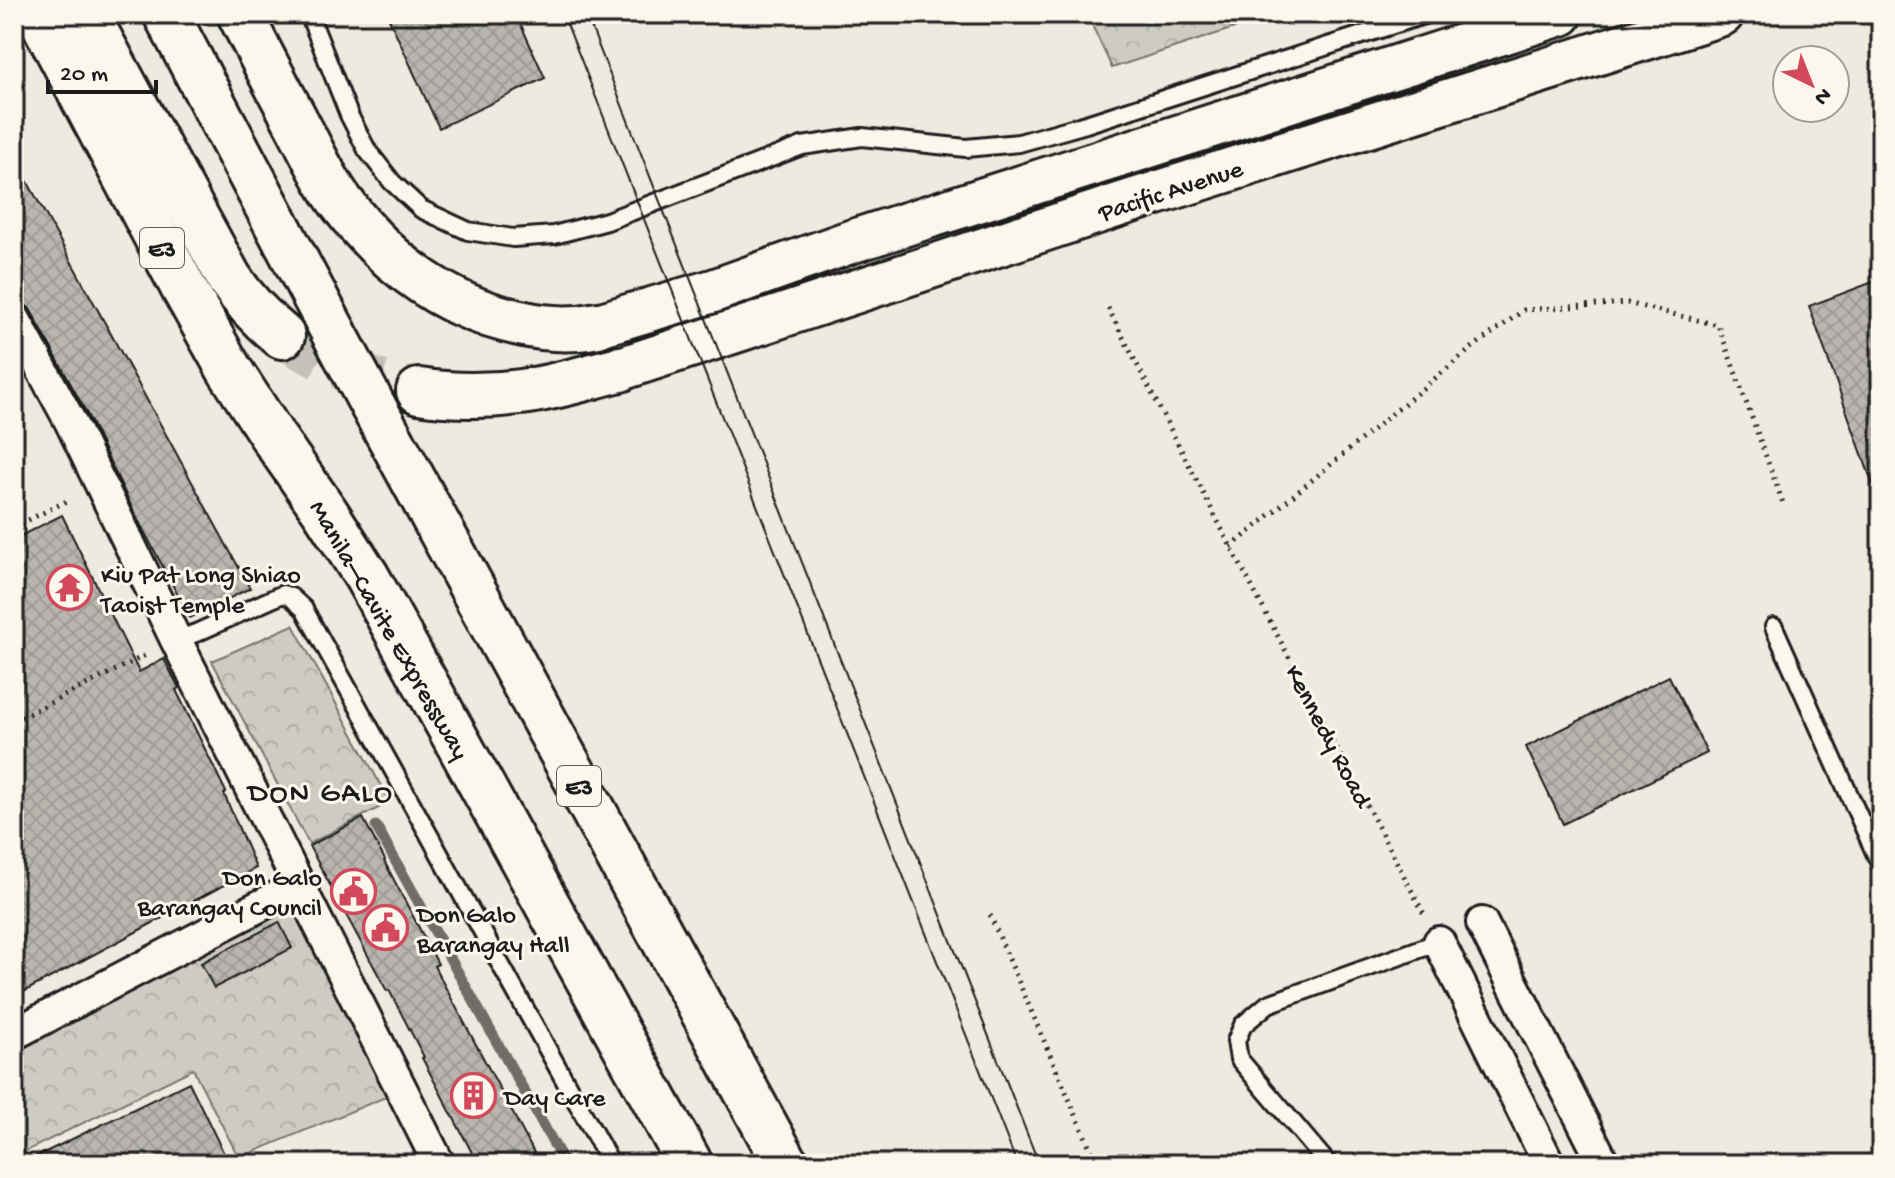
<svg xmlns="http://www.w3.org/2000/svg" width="1895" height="1178" font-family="'Gochi Hand',sans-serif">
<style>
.forest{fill:url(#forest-crowns);stroke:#75746f;stroke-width:2}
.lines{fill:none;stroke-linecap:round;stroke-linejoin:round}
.stream{stroke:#6f6d69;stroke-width:11}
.building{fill:url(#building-cross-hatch);stroke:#1c1c1c;stroke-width:2}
.motorway-tunnel{stroke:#c4c1b8;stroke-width:44;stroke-dasharray:44 22;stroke-linecap:butt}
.service-casing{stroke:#1c1c1c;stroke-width:22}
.minor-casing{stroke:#1c1c1c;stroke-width:36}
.secondary-casing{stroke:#1c1c1c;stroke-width:48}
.motorway-casing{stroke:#1c1c1c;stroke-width:50}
.path{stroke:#1c1c1c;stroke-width:5;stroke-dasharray:2 6;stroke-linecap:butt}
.service{stroke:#fbf7ec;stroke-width:16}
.minor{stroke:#fbf7ec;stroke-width:30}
.secondary{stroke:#fbf7ec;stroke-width:42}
.motorway{stroke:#fbf7ec;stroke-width:44}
.tram{stroke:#1c1c1c;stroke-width:2}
.motorway-bridge-casing{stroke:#1c1c1c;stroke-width:50;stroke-linecap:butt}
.motorway-bridge{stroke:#fbf7ec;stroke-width:44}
.labels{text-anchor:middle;stroke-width:6;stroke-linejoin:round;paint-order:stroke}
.shield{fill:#fbf7ec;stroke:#5f5e5a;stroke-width:2}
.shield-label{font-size:24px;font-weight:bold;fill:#1c1c1c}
.street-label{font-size:26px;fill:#1c1c1c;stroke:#fbf7ec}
.poi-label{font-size:26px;fill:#1c1c1c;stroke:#fbf7ec;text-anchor:start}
.quarter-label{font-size:30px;letter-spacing:2px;fill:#1c1c1c;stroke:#fbf7ec}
</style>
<defs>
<pattern id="forest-crowns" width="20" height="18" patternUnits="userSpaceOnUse" patternTransform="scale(2)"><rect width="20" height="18" fill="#ceccc2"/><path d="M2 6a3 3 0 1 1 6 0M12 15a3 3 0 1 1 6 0" fill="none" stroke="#b0afa6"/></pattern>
<pattern id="building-cross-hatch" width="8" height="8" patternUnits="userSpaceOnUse" patternTransform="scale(2)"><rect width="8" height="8" fill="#b9b6af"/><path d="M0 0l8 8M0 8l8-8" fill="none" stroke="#9e9c96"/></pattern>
</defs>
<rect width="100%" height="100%" fill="#eeeadf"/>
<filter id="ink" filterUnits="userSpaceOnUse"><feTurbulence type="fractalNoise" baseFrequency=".0125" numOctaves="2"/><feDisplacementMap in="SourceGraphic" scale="16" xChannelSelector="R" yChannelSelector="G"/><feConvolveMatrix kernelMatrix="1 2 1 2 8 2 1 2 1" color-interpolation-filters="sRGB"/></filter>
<g filter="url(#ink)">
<path class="forest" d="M1087,14H1277L1112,68Z
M293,625L390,802L309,844L212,661Z
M291,901L388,1096L239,1158L193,1069L14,1157V1044Z"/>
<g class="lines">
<path class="stream" d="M376,826L565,1164"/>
</g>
<path class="building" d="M387,14H516L545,78L439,128Z
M14,157L250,588L190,618L137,518L86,412L30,309L23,303L14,285Z
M1881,279V496H1877L1809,306Z
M62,515L139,672L164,659L179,688L176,690L226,792L224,794L256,868L14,997V539Z
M1669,676L1707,753L1563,824L1526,747Z
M363,818L385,860L384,861L438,964L434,966L540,1164H478L422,1058L424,1057L389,990L387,991L309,846Z
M279,922L292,948L214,988L201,963Z
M189,1082L229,1164H21Z"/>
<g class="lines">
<path class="motorway-tunnel" d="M282,336C323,362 371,383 419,391"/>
<defs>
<path id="service" d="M309,14L349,115L367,150L392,182L421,209L468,231L513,238L554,235L607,221L802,146L862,137L966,148L1019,143L1086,124L1427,14
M1774,627L1881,866
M176,640L196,633L283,594L291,597L304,609L611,1164
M1328,1164L1239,1059L1236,1041L1243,1025L1268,1004L1439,942"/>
<path id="minor" d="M14,318L70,421L176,640L439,1164
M1482,923L1604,1164
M1439,942L1549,1164
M14,1034L300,885"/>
<path id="secondary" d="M598,325L713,291L850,242L1561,14
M620,369L1122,204L1722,14"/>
<path id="motorway" d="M39,14L183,287L229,369L275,440L326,513L367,577L690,1164
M86,14L229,278C244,301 261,319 282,336
M166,14L334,333
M240,14C260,54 281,93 302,133C314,156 325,181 341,202C379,253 429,295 490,315C525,326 561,333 598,325
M419,391C451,396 488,396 521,392C554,388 587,377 620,369
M373,406L786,1164"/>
</defs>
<use href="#service" class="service-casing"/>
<use href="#minor" class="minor-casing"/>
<use href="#secondary" class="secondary-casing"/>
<use href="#motorway" class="motorway-casing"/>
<path class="path" d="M1108,308L1231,547L1424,914
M14,527L71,499
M1231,547L1473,347L1524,310L1627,303L1718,325L1783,503
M14,721L146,655
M990,915L1097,1164"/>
<use href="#service" class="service"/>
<use href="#minor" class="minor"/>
<use href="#secondary" class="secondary"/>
<use href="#motorway" class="motorway"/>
<path class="tram" d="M563,14L1017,1164
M586,14L1039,1164"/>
<defs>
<path id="motorway-bridge" d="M334,333L373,406"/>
</defs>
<use href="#motorway-bridge" class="motorway-bridge-casing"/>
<use href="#motorway-bridge" class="motorway-bridge"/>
</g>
</g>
<defs>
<symbol id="temple-ring" viewBox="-11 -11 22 22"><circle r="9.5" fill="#fbf7ec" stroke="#d1495b" stroke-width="1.5"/><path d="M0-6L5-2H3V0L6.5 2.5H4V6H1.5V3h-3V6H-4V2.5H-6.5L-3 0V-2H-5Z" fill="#d1495b"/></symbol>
<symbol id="civic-ring" viewBox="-11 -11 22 22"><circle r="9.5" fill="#fbf7ec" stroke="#d1495b" stroke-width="1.5"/><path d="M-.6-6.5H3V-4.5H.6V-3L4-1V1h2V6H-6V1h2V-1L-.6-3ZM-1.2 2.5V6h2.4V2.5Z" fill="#d1495b"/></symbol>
<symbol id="building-ring" viewBox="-11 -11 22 22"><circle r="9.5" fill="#fbf7ec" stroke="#d1495b" stroke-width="1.5"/><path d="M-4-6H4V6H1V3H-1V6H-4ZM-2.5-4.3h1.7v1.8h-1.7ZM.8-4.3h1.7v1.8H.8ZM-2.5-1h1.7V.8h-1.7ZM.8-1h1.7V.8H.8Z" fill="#d1495b"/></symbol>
</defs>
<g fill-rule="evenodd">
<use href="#temple-ring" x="44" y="562" width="51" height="51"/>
<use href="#civic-ring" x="328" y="866" width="51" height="51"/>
<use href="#civic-ring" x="360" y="902" width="51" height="51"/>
<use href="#building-ring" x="448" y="1070" width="51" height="51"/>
</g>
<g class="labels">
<g class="shield">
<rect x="140" y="228" width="44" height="40" rx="6"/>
<rect x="557" y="766" width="44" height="40" rx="6"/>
</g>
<g class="shield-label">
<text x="162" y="256">E3</text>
<text x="579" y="794">E3</text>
</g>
<g class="street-label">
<text transform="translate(1170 189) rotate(-18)" y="9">Pacific Avenue</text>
<text transform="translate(391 629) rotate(60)" y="9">Manila–Cavite Expressway</text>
<text transform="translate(1330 735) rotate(62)" y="9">Kennedy Road</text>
</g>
<g class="poi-label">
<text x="101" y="582">Kiu Pat Long Shiao<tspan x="101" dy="30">Taoist Temple</tspan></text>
<text x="322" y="885" text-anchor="end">Don Galo<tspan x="322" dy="30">Barangay Council</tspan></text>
<text x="417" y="922">Don Galo<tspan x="417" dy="30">Barangay Hall</tspan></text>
<text x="504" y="1105">Day Care</text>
</g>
<g class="quarter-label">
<text x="321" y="801">DON GALO</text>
</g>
</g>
<rect width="1895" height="1178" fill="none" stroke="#fbf7ec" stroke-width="48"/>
<rect x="24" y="24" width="1847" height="1130" fill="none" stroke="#1c1c1c" stroke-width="3" filter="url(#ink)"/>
<g transform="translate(1811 84) rotate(137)"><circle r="38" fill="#fbf7ec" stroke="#a29f99" stroke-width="2"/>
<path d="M0-6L14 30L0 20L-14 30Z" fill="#d1495b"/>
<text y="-12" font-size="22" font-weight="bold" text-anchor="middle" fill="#1c1c1c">N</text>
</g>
<path d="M48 80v12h108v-12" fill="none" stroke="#1c1c1c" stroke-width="4"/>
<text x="60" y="80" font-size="24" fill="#1c1c1c" stroke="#fbf7ec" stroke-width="6" paint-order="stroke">20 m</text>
</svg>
